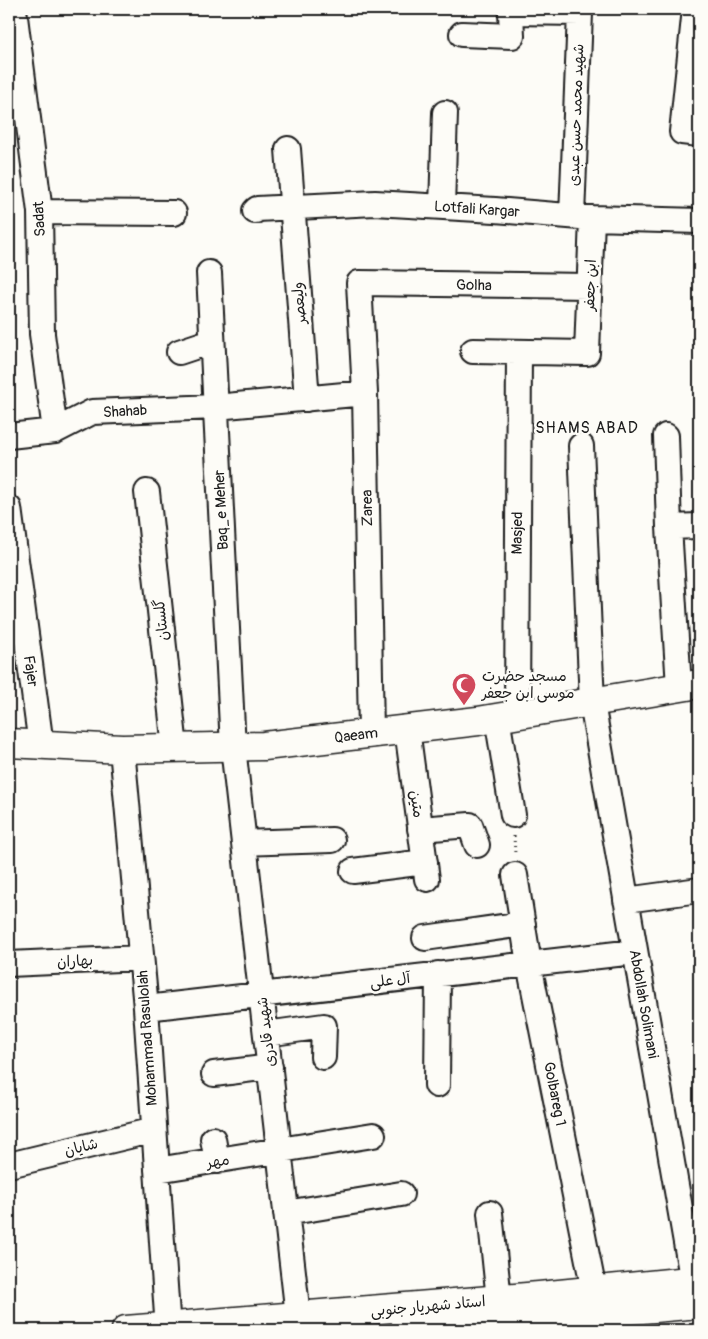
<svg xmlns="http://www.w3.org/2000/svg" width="708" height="1339" font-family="Pangolin,'Playpen Sans Arabic',sans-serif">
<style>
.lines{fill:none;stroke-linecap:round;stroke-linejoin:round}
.minor-casing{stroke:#1c1c1c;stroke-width:28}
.tertiary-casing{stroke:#1c1c1c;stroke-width:31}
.path{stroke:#1c1c1c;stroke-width:3;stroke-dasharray:1 4;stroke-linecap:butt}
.minor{stroke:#fdfcf7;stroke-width:24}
.tertiary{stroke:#fdfcf7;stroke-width:28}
.labels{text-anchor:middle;stroke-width:5;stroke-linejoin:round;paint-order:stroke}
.street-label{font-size:15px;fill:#1c1c1c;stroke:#fdfcf7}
.poi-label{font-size:15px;fill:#1c1c1c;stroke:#fdfcf7;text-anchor:start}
.neighbourhood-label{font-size:16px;letter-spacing:1px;fill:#1c1c1c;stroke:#fdfcf7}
</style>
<rect width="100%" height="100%" fill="#fdfcf7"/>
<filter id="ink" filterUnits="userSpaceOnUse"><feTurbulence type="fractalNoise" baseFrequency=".02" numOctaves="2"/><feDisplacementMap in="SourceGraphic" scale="10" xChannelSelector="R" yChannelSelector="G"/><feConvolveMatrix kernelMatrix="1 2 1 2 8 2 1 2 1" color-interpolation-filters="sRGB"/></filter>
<g filter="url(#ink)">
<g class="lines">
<defs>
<path id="minor" d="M14,9L40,212L42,334L55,431
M511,9V12L580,13L572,216
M694,18L682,132L699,134
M462,34L512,36L511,12
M288,149L307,399
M442,207L445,113
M255,211L257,209L375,203L495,210L592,218L699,221
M40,212L174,213
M209,273L233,747L298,1316
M473,351L587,353L592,218
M179,352L212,341
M9,436L55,431L92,412L216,407L365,393
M666,436L669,527L679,687
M581,446L592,703L696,1300
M147,492L175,748
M9,508L41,745
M669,527L699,526
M517,714L519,352
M497,717L513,815
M407,729L427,879
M371,733L365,393L359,283L589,286
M122,749L146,1008L168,1330
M420,829L470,825L477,845
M244,843L332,840
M353,871L425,862
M515,875L529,964L594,1291L596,1309
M626,900L699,890
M425,938L523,924
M9,964L141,958
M146,1008L634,952
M266,1034L324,1026L323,1057
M214,1074L270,1067
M437,1085L438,974
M213,1139L217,1161
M9,1165L154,1130
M157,1170L373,1135
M286,1213L401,1194
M490,1213L499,1300L497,1318"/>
<path id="tertiary" d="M9,743L122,749L264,746L478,721L699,684
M126,1330L539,1296L699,1280
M404,1330L699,1304"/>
</defs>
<use href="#minor" class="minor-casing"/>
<use href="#tertiary" class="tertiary-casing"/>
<path class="path" d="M514,836L515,854"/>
<use href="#minor" class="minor"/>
<use href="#tertiary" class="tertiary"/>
</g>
</g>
<defs>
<symbol id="mosque-pin" viewBox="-11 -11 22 30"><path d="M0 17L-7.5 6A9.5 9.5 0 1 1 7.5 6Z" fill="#d1495b" stroke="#fdfcf7"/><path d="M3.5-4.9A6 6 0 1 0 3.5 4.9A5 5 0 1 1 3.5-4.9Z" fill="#fff"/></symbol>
</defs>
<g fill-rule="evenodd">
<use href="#mosque-pin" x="450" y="671" width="28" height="38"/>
</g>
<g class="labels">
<g class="street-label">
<text transform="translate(576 115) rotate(-88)" y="5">شهید محمد حسن عبدی</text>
<text transform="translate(477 209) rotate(4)" y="5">Lotfali Kargar</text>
<text transform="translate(39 219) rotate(-93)" y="5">Sadat</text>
<text transform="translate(474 285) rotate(1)" y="5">Golha</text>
<text transform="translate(590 285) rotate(-88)" y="5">ابن جعفر</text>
<text transform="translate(299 303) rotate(-95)" y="5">ولیعصر</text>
<text transform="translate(125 411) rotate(-3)" y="5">Shahab</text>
<text transform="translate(367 508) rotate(-91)" y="5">Zarea</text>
<text transform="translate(221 510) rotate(-93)" y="5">Baq_e Meher</text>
<text transform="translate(517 533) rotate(-89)" y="5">Masjed</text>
<text transform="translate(161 620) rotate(-96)" y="5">گلستان</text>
<text transform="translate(31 671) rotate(82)" y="5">Fajer</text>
<text transform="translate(356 735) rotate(-7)" y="5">Qaeam</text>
<text transform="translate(417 804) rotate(82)" y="5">متین</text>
<text transform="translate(75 961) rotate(-3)" y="5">بهاران</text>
<text transform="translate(390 980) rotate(-7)" y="5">آل علی</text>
<text transform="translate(644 1004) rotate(80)" y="5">Abdollah Solimani</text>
<text transform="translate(266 1032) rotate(-97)" y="5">شهید قادری</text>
<text transform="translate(147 1038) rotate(-94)" y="5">Mohammad Rasulolah</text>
<text transform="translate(555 1094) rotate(79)" y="5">Golbareg 1</text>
<text transform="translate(81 1147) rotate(-14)" y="5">شایان</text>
<text transform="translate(218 1161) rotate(-9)" y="5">مهر</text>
<text transform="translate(428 1306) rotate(-5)" y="5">استاد شهریار جنوبی</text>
</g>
<g class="poi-label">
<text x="482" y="681">مسجد حضرت<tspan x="482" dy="17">موسی ابن جعفر</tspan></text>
</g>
<g class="neighbourhood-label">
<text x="587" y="433">SHAMS ABAD</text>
</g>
</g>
<rect width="708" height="1339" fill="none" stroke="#fdfcf7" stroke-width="30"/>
<rect x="15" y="15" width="678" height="1309" fill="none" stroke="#1c1c1c" stroke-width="2" filter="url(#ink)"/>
</svg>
